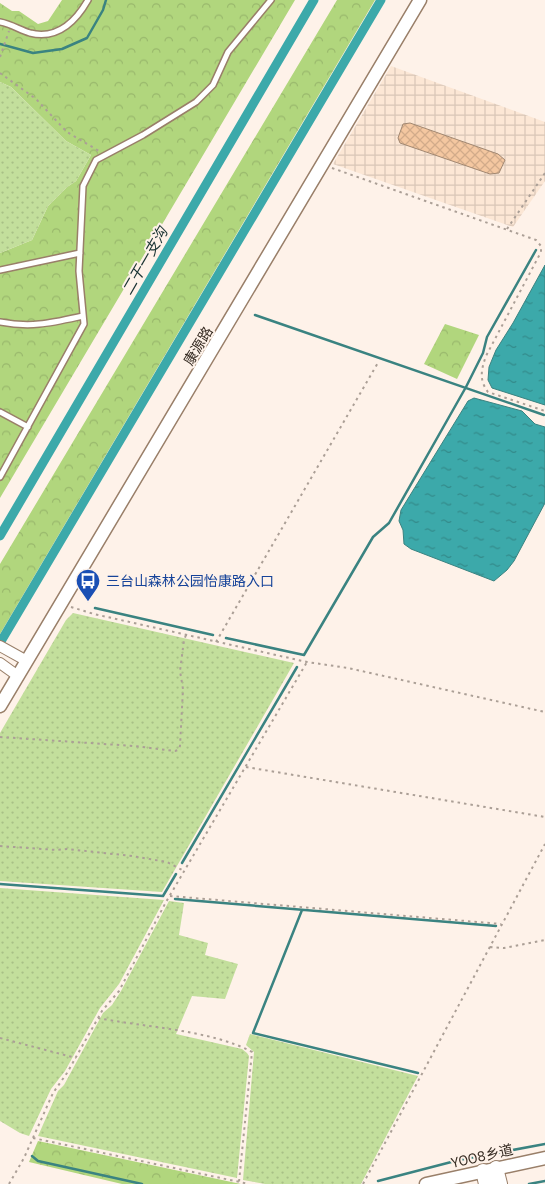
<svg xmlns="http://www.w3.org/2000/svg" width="545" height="1184" font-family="'DM Sans','Noto Sans SC',sans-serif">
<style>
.industrial{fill:url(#industrial-grid)}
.forest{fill:url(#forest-crowns)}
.garden{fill:url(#garden-dots)}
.water{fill:url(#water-ripples);stroke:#3a8381}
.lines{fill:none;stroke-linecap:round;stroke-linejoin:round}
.stream{stroke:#3a8381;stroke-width:2.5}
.canal{stroke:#3ca9aa;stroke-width:9}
.building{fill:url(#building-cross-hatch);stroke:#a28871}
.service-casing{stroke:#997f69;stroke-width:8}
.minor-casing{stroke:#997f69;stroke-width:12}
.tertiary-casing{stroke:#997f69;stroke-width:15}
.secondary-casing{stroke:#997f69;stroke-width:16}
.path{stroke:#ab9f96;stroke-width:2;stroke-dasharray:2.5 4;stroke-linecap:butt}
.service{stroke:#fff;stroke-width:5}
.minor{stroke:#fff;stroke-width:10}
.tertiary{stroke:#fff;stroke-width:12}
.secondary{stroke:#fff;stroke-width:14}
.labels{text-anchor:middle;stroke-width:4;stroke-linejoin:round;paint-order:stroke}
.street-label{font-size:14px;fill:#352a21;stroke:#fef2e9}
.transit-label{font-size:14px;fill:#164399;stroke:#fef2e9;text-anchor:start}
.water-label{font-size:15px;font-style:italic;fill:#193232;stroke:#fef2e9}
</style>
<defs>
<pattern id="industrial-grid" width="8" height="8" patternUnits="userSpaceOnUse" patternTransform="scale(1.25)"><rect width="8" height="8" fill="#fce7d5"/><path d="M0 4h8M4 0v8" fill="none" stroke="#d9c6b7"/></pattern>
<pattern id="forest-crowns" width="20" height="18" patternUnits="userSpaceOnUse" patternTransform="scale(1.25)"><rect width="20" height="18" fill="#b1d67d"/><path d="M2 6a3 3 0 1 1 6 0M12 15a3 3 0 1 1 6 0" fill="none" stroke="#99b86c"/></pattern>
<pattern id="garden-dots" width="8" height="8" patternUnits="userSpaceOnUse" patternTransform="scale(1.25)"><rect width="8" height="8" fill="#c3df9c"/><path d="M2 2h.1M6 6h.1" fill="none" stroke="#a8c086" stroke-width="1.8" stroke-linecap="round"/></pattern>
<pattern id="water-ripples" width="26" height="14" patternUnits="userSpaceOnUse" patternTransform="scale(1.25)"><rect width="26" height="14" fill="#3ca9aa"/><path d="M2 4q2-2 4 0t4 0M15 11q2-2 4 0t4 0" fill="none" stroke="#338a8a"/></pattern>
<pattern id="building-cross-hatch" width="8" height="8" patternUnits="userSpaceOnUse" patternTransform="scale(1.25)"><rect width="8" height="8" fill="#f4c7a0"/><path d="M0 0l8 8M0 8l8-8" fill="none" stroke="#d2ab8a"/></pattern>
</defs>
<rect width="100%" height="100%" fill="#fef2e9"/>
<path class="industrial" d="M391,66L545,122V181L513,227L333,164Z"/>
<path class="forest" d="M62,0H295L0,498V253L32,240L48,206L67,187L76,181L91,155L66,141L11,87L0,82V3L12,11H19L38,24L48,21Z
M337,0H375L0,634V564Z
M445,324L479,335L457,379L424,364Z
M38,1141L241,1184H122L29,1162Z"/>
<path class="garden" d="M0,82L11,87L66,141L91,155L76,181L67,187L48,206L32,240L0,253Z
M73,613L294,663L162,892L0,881V733L66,620Z
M0,888L164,900L119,984L100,1008L65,1071L51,1089L29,1136L20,1133L0,1121Z
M169,901L184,903L179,935L208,943L205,955L238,964L225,999L192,996L176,1034L242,1049L247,1053L249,1056L237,1178L38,1136L58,1091L64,1085L103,1013L112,1005L121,991Z
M250,1034L418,1076L361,1184H265L243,1180L254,1052L246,1045Z"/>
<path class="water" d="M545,265V405L492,388L488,380L489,367L496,350L513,323Z
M474,398L522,411L535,424L545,427V503L514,561L507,570L494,581L411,549L404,544L403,530L399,521L401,510L468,401Z"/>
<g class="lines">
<path class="stream" d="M0,44L33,53L62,49L87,38L103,10L106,0
M255,315L544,415
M95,608L213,635
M226,638L304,655L373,537L389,523L466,387L483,353L487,337L536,250
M182,863L297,667
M0,884L163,896
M163,896L176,874
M175,899L496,926
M302,910L253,1033L418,1073
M32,1156L38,1161L142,1184
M378,1181L459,1160L545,1144
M529,1184L545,1181"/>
<path class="canal" d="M0,536L314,0
M0,643L381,0"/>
</g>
<path class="building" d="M410,123L498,154L505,160L499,173L490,174L400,143L398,138L403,124Z"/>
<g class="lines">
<defs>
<path id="service" d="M0,22C11,24 20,30 30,33C58,40 76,21 88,0
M0,270L80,253
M0,322C32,328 51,323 83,316
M0,412L28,427
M0,477L84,324L79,271L83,186L96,160L143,135L196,102L213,85L228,52L271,0"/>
<path id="minor" d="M0,646L27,661
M0,663L18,676"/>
<path id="tertiary" d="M0,706L420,0
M426,1184L545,1158"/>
<path id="secondary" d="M496,1168L500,1184
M483,1171L486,1184"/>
</defs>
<use href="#service" class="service-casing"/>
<use href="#minor" class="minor-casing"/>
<use href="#tertiary" class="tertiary-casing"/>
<use href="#secondary" class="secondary-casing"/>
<path class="path" d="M0,57L9,31
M0,73L36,99L67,132L99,151
M332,168L536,240L541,246V252L486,356C481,370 479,380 488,392L545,411
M507,229L545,173
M71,607L94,614L307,662L348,668L545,712
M216,642L379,361
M0,737L134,746L175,751L178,750L180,746L183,689L180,671L184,640L186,635
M246,767L545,817
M0,846L57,850L67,849L132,856L167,862L184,871
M170,896L501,924
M490,947L504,948L545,940
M98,1018C143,1027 212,1030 252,1052L239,1182
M0,1038L76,1058
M33,1138L249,1184
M9,1184L24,1158L53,1093L67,1073L102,1011L119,991L166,902L307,662
M363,1184L545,844"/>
<use href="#service" class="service"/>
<use href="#minor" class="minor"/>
<use href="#tertiary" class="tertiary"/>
<use href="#secondary" class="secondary"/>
</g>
<defs>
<symbol id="bus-pin" viewBox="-11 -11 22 30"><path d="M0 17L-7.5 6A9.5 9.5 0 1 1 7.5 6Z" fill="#1a4fb4" stroke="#fef2e9"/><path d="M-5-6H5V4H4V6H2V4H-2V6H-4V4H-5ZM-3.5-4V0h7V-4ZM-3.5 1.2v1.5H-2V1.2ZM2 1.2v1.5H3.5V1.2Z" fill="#fff"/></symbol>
</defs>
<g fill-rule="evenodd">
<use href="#bus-pin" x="74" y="567" width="28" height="38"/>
</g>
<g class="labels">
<g class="street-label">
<text transform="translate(198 346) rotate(-59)" y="5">康源路</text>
<text transform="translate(482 1156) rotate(-13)" y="5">Y008乡道</text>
</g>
<g class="transit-label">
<text x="106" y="586">三台山森林公园怡康路入口</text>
</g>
<g class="water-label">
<text transform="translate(145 261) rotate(-60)" y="5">二干一支沟</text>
</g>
</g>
</svg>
